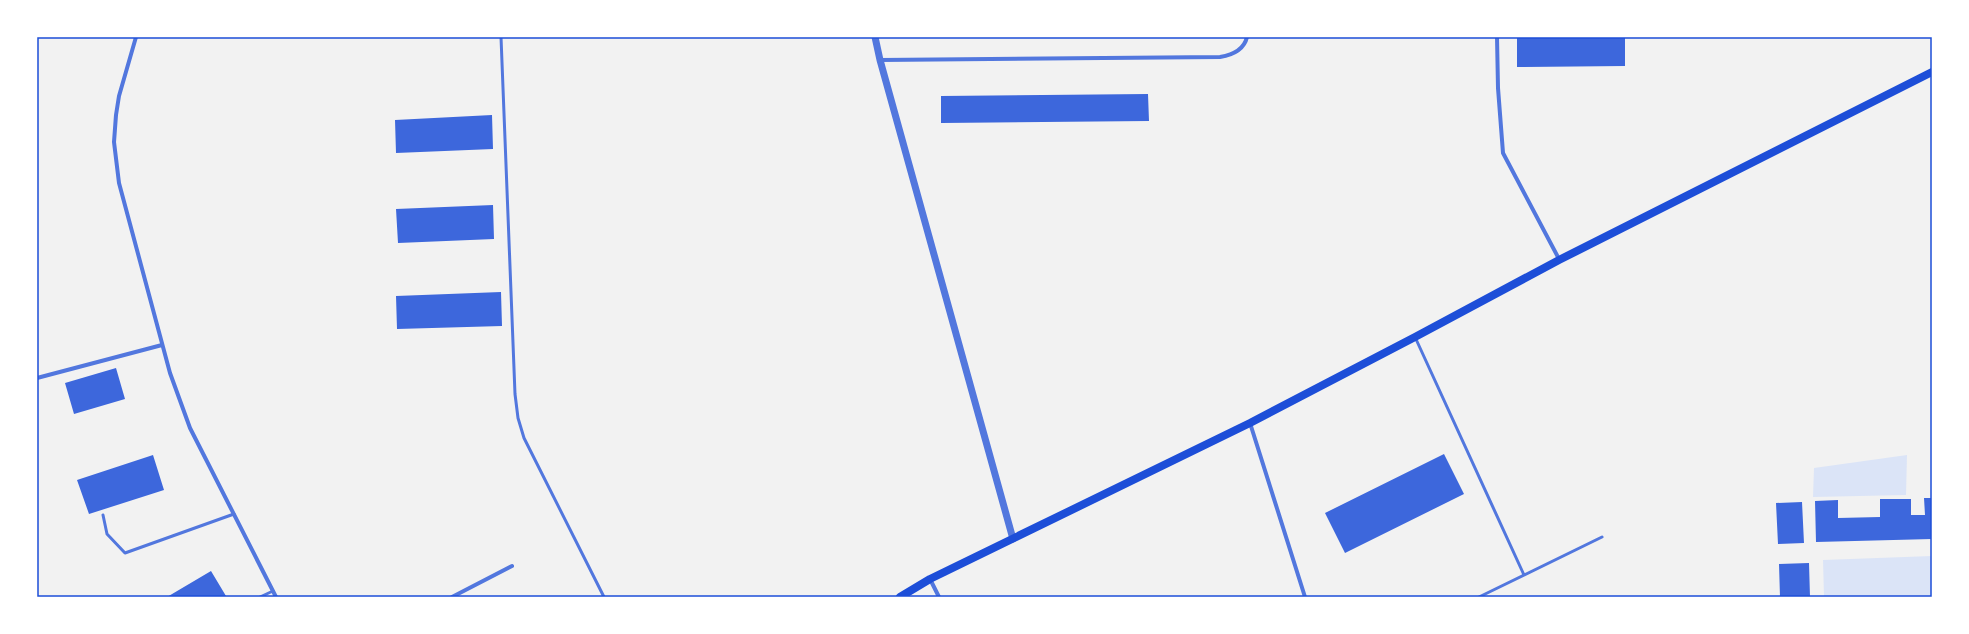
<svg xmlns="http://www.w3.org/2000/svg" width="1969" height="634" font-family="Cabin,sans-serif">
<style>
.green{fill:#dbe4f7}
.building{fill:#3d67dc}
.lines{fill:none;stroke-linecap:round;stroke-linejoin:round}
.service{stroke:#5277de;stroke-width:3}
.minor{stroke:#5277de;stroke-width:4}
.tertiary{stroke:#5277de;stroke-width:7}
.secondary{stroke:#1d4ed8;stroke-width:8}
.neatline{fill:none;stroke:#1d4ed8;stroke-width:1.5}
</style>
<rect width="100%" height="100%" fill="#f2f2f2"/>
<path class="green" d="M1907,455L1906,495L1813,497L1814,468Z
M1932,556V597H1824L1823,560Z"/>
<path class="building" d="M1517,37H1625V66L1517,67Z
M1148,94L1149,121L941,123V96Z
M492,115L493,149L396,153L395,120Z
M493,205L494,239L398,243L396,209Z
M501,292L502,326L397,329L396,296Z
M116,368L125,399L74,414L65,383Z
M1444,454L1464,494L1345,553L1325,513Z
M153,455L164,490L89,514L77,480Z
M1924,498H1932V539L1816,542L1815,501L1838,500V518L1880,517V499H1911V515H1925Z
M1802,502L1804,543L1778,544L1776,503Z
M1809,563L1810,597H1780L1779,564Z
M211,571L226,596L167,597Z"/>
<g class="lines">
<path class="service" d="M501,37L515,394L518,418L524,438L604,597
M1415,337L1524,575
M103,515L107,534L125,553L234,514
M260,597L273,591
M1479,597L1602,537"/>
<path class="minor" d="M136,37L119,96L116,115L114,142L119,183L170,373L190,428L276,597
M1497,37L1498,88L1503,153L1559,259
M880,60L1220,57C1232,55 1244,50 1247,37
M37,378L162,345
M1250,423L1305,597
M930,579L939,597
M452,597L512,566"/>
<path class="tertiary" d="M875,37L880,60L1013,539"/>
<path class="secondary" d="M900,597L930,579L1250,423L1415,337L1559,260L1932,72"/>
</g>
<rect width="1969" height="634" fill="none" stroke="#ffffff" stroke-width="76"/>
<rect x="38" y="38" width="1893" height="558" class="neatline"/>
</svg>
